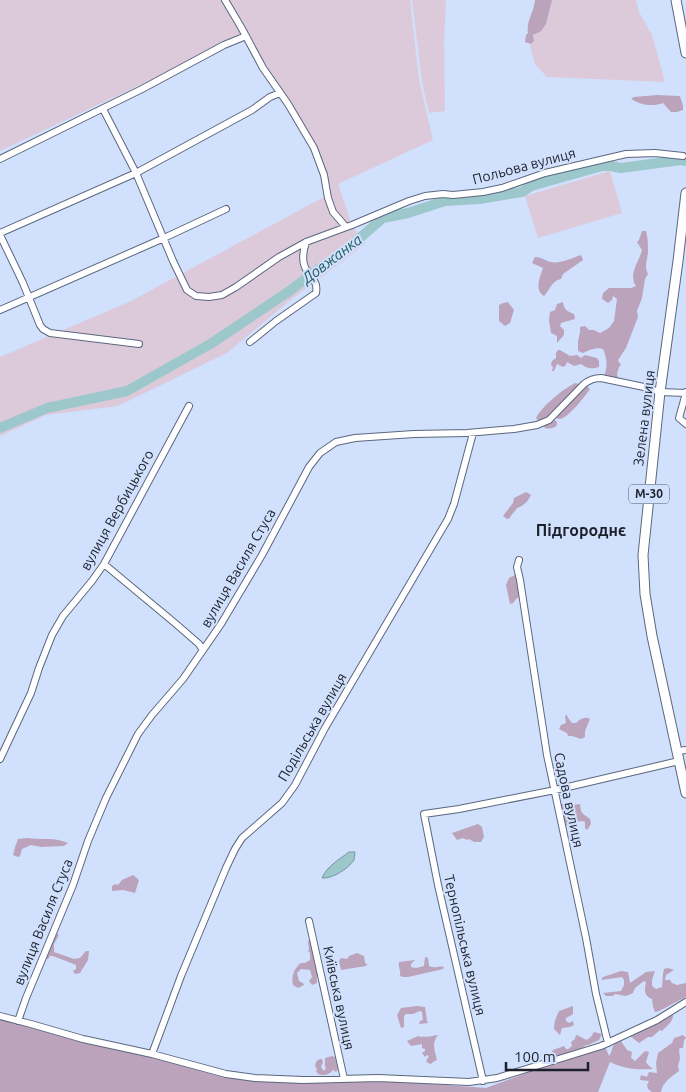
<svg xmlns="http://www.w3.org/2000/svg" width="686" height="1092" font-family="Ubuntu,sans-serif">
<style>
.green{fill:#dccadb}
.forest{fill:#bca3bc}
.water{fill:#9dc8cb;stroke:#76969b}
.lines{fill:none;stroke-linecap:round;stroke-linejoin:round}
.river{stroke:#9dc8cb;stroke-width:10}
.minor-casing{stroke:#5b677f;stroke-width:8}
.highway-casing{stroke:#5b677f;stroke-width:11}
.minor{stroke:#fff;stroke-width:6}
.highway{stroke:#fff;stroke-width:9}
.labels{text-anchor:middle;stroke-width:4;stroke-linejoin:round;paint-order:stroke}
.shield{fill:#d1e0fc;stroke:#525a6a;stroke-width:1}
.shield-label{font-size:12px;font-weight:bold;fill:#1b202b}
.street-label{font-size:14px;fill:#1b202b;stroke:#d1e0fc}
.water-label{font-size:15px;font-style:italic;fill:#1f5a5e;stroke:#d1e0fc}
.quarter-label{font-size:16px;font-weight:bold;fill:#1b202b;stroke:#d1e0fc}
</style>
<rect width="100%" height="100%" fill="#d1e0fc"/>
<path class="green" d="M0,0H410L419,80L433,140L338,184L352,225L365,244L288,302L227,353L118,406L46,415L0,436V357L131,301L322,198L331,194L319,155L248,34L0,151Z
M412,0H446L444,41L445,111L429,113L422,82Z
M546,0H636L639,12L652,35L665,82L547,77L535,64L530,46Z
M610,171L622,213L538,238L525,196Z"/>
<path class="forest" d="M535,0H552L546,24L541,31L533,35L534,41L531,44L525,42L526,35L528,33C526,21 534,12 535,0Z
M657,95L680,96L683,106V110L677,112H671L663,103C653,107 640,105 631,99L634,97Z
M642,231H646C648,238 648,246 648,253C647,261 644,266 648,274L645,279L642,298L637,311L638,317L626,348L618,360L621,365L619,367L617,374L618,378L604,376C608,366 607,359 603,349C595,347 590,350 583,353L578,351V341L580,332V327L585,326L589,330H594L600,333L609,328L614,321L617,299L613,296L612,300L608,303L602,299L603,293L609,288H631L636,286C628,274 639,262 642,250L637,242L639,240Z
M581,255L583,260L563,274L561,279C551,281 550,290 544,296C534,290 540,277 543,268L532,263L535,257C542,257 545,261 551,262C560,264 572,258 581,255Z
M508,302L514,310L510,323L505,326L499,321V305L503,303Z
M563,302C564,310 567,311 574,314L575,319L561,323L560,326L564,330V335L557,343V336L551,333L549,320L550,312L555,310L557,304Z
M558,350H560L570,356L577,355L581,358L585,355L597,358L599,361V367C592,369 587,369 581,364L574,366L567,362L566,365L563,367L557,364L554,371H552L553,367L551,365L552,361L556,358V353Z
M575,383L587,386L590,389C586,395 567,420 559,419C558,419 557,418 555,417L553,419L557,422V425C553,429 550,429 545,428C542,423 539,423 536,418C543,405 562,390 575,383Z
M526,492L531,495C528,501 524,506 517,508C515,512 512,513 510,518L507,519L503,516L513,503L514,498Z
M515,575H519L521,596L516,599L513,603L510,604L506,585L509,578Z
M567,715L568,718L572,723H576C580,719 585,716 590,719L585,731V737L581,739L572,736H568L567,733L559,729L561,725L566,723L565,716Z
M560,803L566,806L580,804C581,815 583,813 590,819L591,824L587,830L585,828V822L582,821L572,822L570,820L568,825L565,826Z
M478,824L482,827L484,837L481,842H474L469,839L467,840L463,838L457,840L452,833Z
M27,838C40,840 56,837 68,843L64,846L41,847L31,845L22,849L20,856L18,857L13,855L15,847L18,839Z
M133,875L139,880L135,893L123,890L112,891V886L115,884L118,885L122,880Z
M55,933L59,935L54,944V952L74,959L80,958L86,951H89L88,960L80,973L75,974L73,971L76,969V965L53,956H50L48,959H45Z
M309,940H311L317,964V983L312,985L309,981L312,977L310,970L301,969L297,973L299,981L303,983L304,985L298,988L293,985C291,977 294,968 301,963H305L310,960V953L308,951L309,949L308,942Z
M357,953L364,956L365,963L367,964L366,966L341,970L339,961L341,958L347,959L349,956Z
M425,957L428,958L429,966C436,969 438,965 444,967L443,969L408,977H403L400,976C401,971 398,967 399,962L415,960L411,964V967L416,968L424,966Z
M668,968L674,970L666,975L665,980H670L672,983L677,985L686,983V997L659,1011L655,1012L653,1007L652,999C644,996 644,990 646,982L644,981L635,988L633,993L626,996L615,994L613,996H606L603,993L621,991L624,985V980L622,977L601,980L603,977L621,971L628,972L630,983L646,972L655,971L652,980V986L656,989L662,987C663,981 662,975 664,969Z
M417,1006L425,1007L427,1021L428,1023L419,1024L420,1021L423,1020L422,1012L420,1011L413,1014H406L404,1016V1027L401,1028L397,1015L401,1008Z
M573,1006V1014L566,1018V1021L569,1023L573,1021L574,1025L570,1027L562,1028L560,1035L554,1029C554,1022 556,1017 559,1011Z
M673,1013C674,1021 668,1025 662,1031L660,1030L652,1037H648L639,1043L630,1036L633,1032Z
M0,1019L87,1038L218,1076L291,1083L378,1080L486,1088L604,1044L609,1056C615,1048 609,1045 621,1041L627,1050L632,1052L631,1058L635,1061L645,1051L649,1052L646,1062L648,1065L653,1069C638,1070 624,1069 610,1062L598,1092H0Z
M594,1032L602,1034L599,1040L588,1045H586L578,1051L546,1058L547,1055L551,1053L553,1050L564,1046L566,1049H568L572,1046L571,1042L575,1039L576,1035C585,1037 586,1046 594,1032Z
M438,1035C431,1044 435,1050 437,1060L433,1062L431,1064L428,1063L426,1061L429,1056L427,1055L425,1057L422,1053L425,1051V1049L422,1048V1044L411,1046L407,1041L418,1036C424,1038 431,1036 438,1035Z
M683,1035L686,1038L684,1040L683,1048H681L679,1049L680,1059L678,1065L679,1071C672,1076 662,1083 661,1092H652L648,1089L647,1085L649,1081L640,1080L641,1075L647,1077L649,1072L657,1073L656,1063L658,1053L672,1043L674,1038Z
M332,1056L335,1057L338,1069L336,1072L333,1070C329,1075 324,1076 318,1074L316,1071L317,1069L315,1066C316,1061 317,1059 322,1059L323,1062L321,1067L324,1071L326,1068L325,1066V1058Z"/>
<path class="water" d="M349,852H355C355,854 354,859 354,860C348,869 332,879 322,878C327,866 340,859 349,852Z"/>
<g class="lines">
<path class="river" d="M0,428L47,408L127,391L212,343L288,292L316,271L341,254L383,218L408,213L445,201L479,199L522,192L531,186L602,166H611L621,168L681,160L686,161"/>
<defs>
<path id="minor" d="M225,0L241,27L263,68L288,104L314,148L324,175L328,198L333,212L346,227
M103,109L136,173L173,261L187,290L196,296L209,297L222,295L236,287L279,257L306,242L352,225L409,201L425,196L443,194L453,195L483,192L502,188L545,173L626,154L655,153L683,156
M0,159L142,89L224,45L246,36
M0,233L136,173L252,110L270,97L280,93
M0,235L23,283L40,325L43,329L50,333L139,344
M0,310L164,238L226,209
M250,342L276,321L316,293C318,281 312,280 307,271C301,262 303,251 306,242
M686,393L679,418L686,424
M519,560L517,567L520,580L547,755L586,938L596,994L608,1043
M104,564L176,624L199,644L203,650
M677,751L686,750
M0,759L31,693L39,668L52,635L63,616L92,581L104,564L189,406
M309,921L344,1079
M0,1016L31,1024L83,1039L152,1054L226,1074L255,1078L303,1080L378,1078L469,1082L497,1078L601,1046L657,1020L686,1002
M18,1021L26,998L73,885L88,841L106,798L138,734L152,715L183,679L221,624L262,555L309,467L320,453L336,442L355,438L414,434L467,433L514,429L537,425L549,420L584,384C589,380 594,378 601,378L644,387L660,392L686,393V392
M152,1054L181,976L226,868L235,849L242,838L282,803L295,785L325,728L448,519L454,504L473,433
M483,1081L438,885L424,814L459,809L555,790L679,761"/>
<path id="highway" d="M676,0L686,53
M686,193L678,261L660,392L643,555L645,594L652,636L686,793"/>
</defs>
<use href="#minor" class="minor-casing"/>
<use href="#highway" class="highway-casing"/>
<use href="#minor" class="minor"/>
<use href="#highway" class="highway"/>
</g>
<g class="labels">
<rect class="shield" x="629" y="484.5" width="40" height="19" rx="4"/>
<g class="shield-label">
<text x="649" y="498">М-30</text>
</g>
<g class="street-label">
<text transform="translate(524 166) rotate(-15)" y="5">Польова вулиця</text>
<text transform="translate(644 418) rotate(-83)" y="5">Зелена вулиця</text>
<text transform="translate(117 510) rotate(-61)" y="5">вулиця Вербицького</text>
<text transform="translate(238 568) rotate(-60)" y="5">вулиця Василя Стуса</text>
<text transform="translate(312 727) rotate(-60)" y="5">Подільська вулиця</text>
<text transform="translate(569 800) rotate(78)" y="5">Садова вулиця</text>
<text transform="translate(43 922) rotate(-68)" y="5">вулиця Василя Стуса</text>
<text transform="translate(465 945) rotate(77)" y="5">Тернопільська вулиця</text>
<text transform="translate(339 998) rotate(78)" y="5">Київська вулиця</text>
</g>
<g class="water-label">
<text transform="translate(332 259) rotate(-37)" y="5">Довжанка</text>
</g>
<g class="quarter-label">
<text x="581" y="536">Підгороднє</text>
</g>
</g>
<path d="M506 1062v8h82v-8" fill="none" stroke="#1b202b" stroke-width="2.5"/>
<text x="514" y="1062" font-size="15" fill="#1b202b" stroke="#d1e0fc" stroke-width="4" paint-order="stroke">100 m</text>
</svg>
